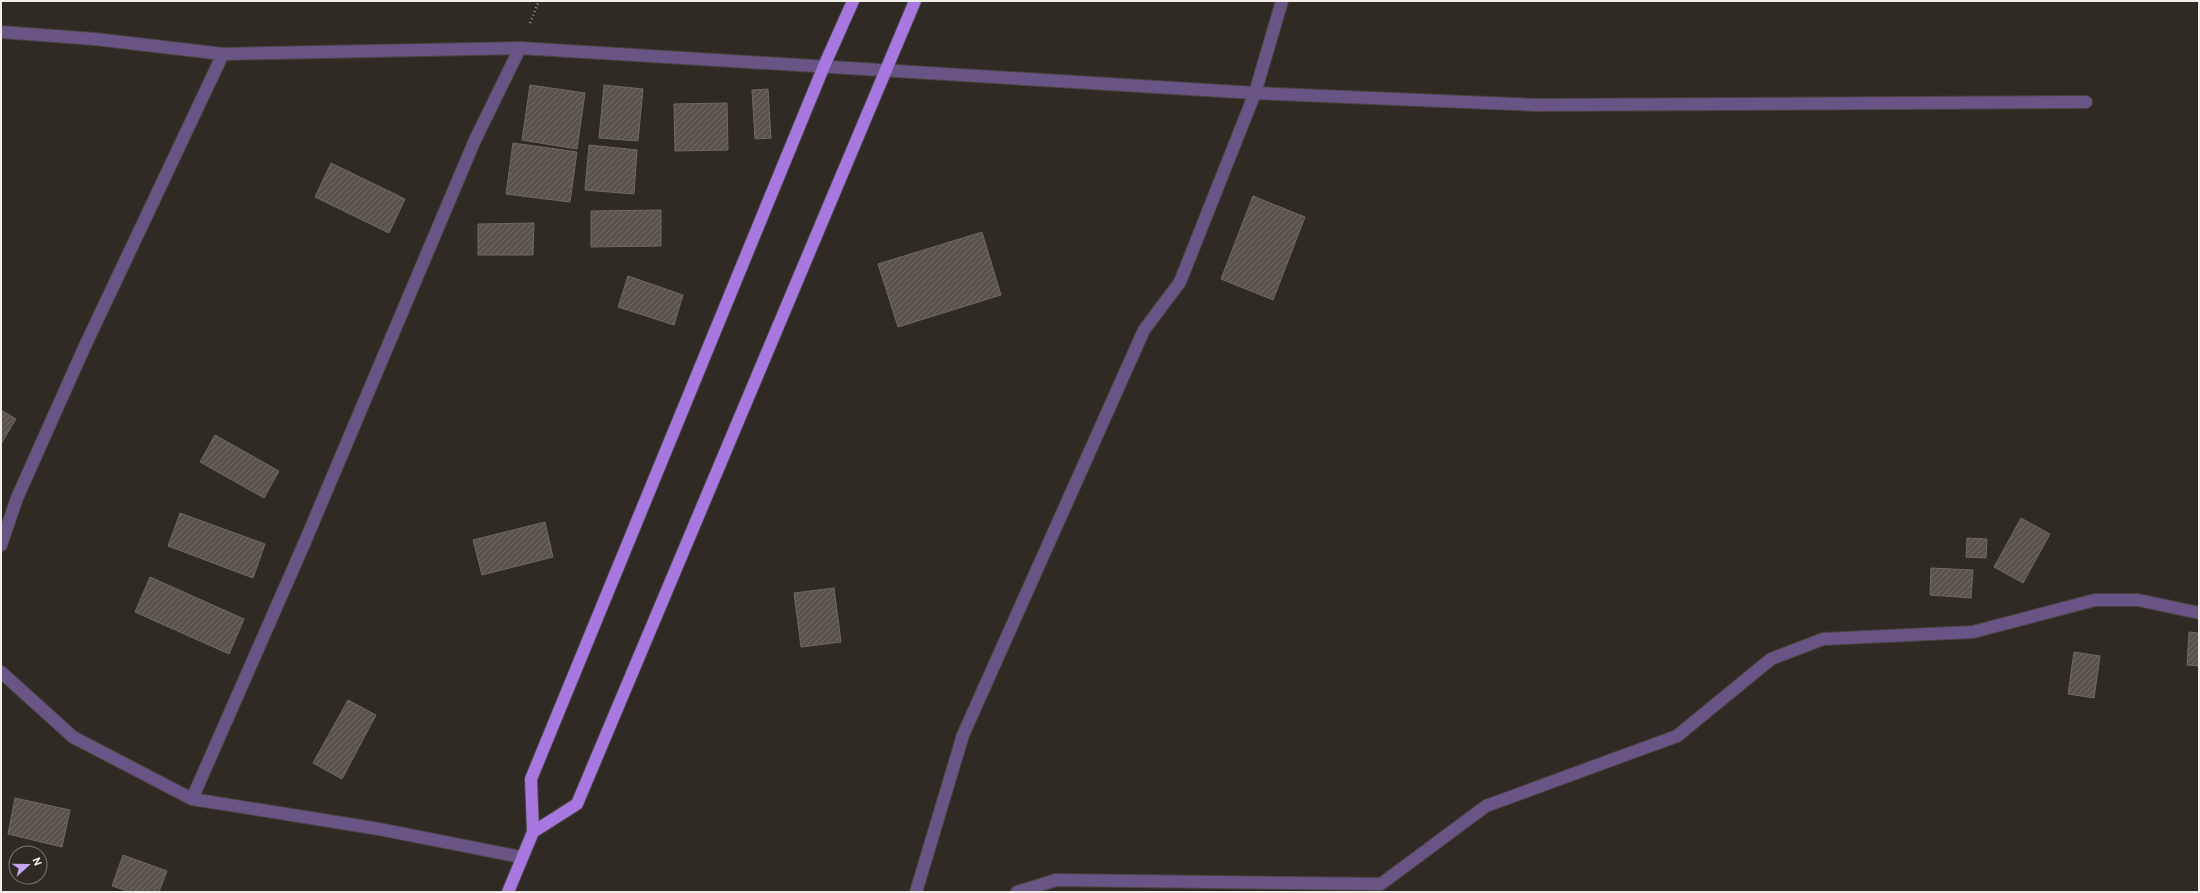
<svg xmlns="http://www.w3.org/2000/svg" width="2200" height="893" font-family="Overpass,sans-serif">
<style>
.building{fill:url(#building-hatch);stroke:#6e6961}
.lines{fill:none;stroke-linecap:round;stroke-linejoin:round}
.minor-casing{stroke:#4a4540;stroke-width:14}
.major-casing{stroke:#4a4540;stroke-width:14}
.path{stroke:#96928d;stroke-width:2.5;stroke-dasharray:1 3;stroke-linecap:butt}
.minor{stroke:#695486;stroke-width:12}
.major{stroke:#a779e0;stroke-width:12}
</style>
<defs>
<pattern id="building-hatch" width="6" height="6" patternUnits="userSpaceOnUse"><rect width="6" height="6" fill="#59534c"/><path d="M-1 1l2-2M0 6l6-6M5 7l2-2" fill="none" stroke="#716c66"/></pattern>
</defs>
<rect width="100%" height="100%" fill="#2f2a24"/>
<path class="building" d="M530,85L585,93L577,149L522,140Z
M604,85L643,89L638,141L599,138Z
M768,89L771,138L755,139L752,90Z
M727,103L728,150L675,151L674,104Z
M513,143L577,152L570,202L506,194Z
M589,145L637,150L634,194L585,190Z
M331,163L405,199L389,233L315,197Z
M1253,196L1305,217L1273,300L1221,279Z
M661,210V246L591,247V211Z
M534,223L533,255H478V224Z
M982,232L1001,295L898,327L878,264Z
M628,276L683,295L674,325L618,307Z
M1,410L16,419L1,444Z
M215,435L279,471L264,498L200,462Z
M180,513L265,544L253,578L168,546Z
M2021,518L2050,534L2023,583L1994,567Z
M545,522L553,557L482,575L473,540Z
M1967,538L1987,539L1986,558L1966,557Z
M1931,568L1973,570L1971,598L1930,595Z
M150,577L244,619L229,654L135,612Z
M834,588L841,642L801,647L794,593Z
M2189,632L2199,633V666L2187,665Z
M2074,652L2100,656L2094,698L2068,694Z
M348,700L376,715L342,779L313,763Z
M15,798L70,810L62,847L8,834Z
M123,855L167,871L159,892H130L112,886Z"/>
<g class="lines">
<defs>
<path id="minor" d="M1,32L95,39L223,54L520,48L1255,93L1536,105L2086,102
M1,545L17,498L84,348L223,54
M1,672L73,737L192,799L379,829L521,857
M192,799L304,544L475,140L520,48
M916,892L963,735L1144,330L1180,282L1255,93L1282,1
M1017,892L1056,880L1381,884L1486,806L1677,736L1771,659L1823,639L1973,632L2095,600H2138L2199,613"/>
<path id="major" d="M533,832L577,804L915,1
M508,892L533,832L531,779L824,66L853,1"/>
</defs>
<use href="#minor" class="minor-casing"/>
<use href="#major" class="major-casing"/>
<path class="path" d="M530,23L539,1"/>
<use href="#minor" class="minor"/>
<use href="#major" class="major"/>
</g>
<rect width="2200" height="893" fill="none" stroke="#f1ede9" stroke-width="4"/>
<g transform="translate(28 865) rotate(69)"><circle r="19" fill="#2f2a24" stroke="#7d7873"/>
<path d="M0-3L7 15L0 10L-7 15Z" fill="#c5a6f0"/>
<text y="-6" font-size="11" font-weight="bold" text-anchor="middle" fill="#f1ede9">N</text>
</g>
</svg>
